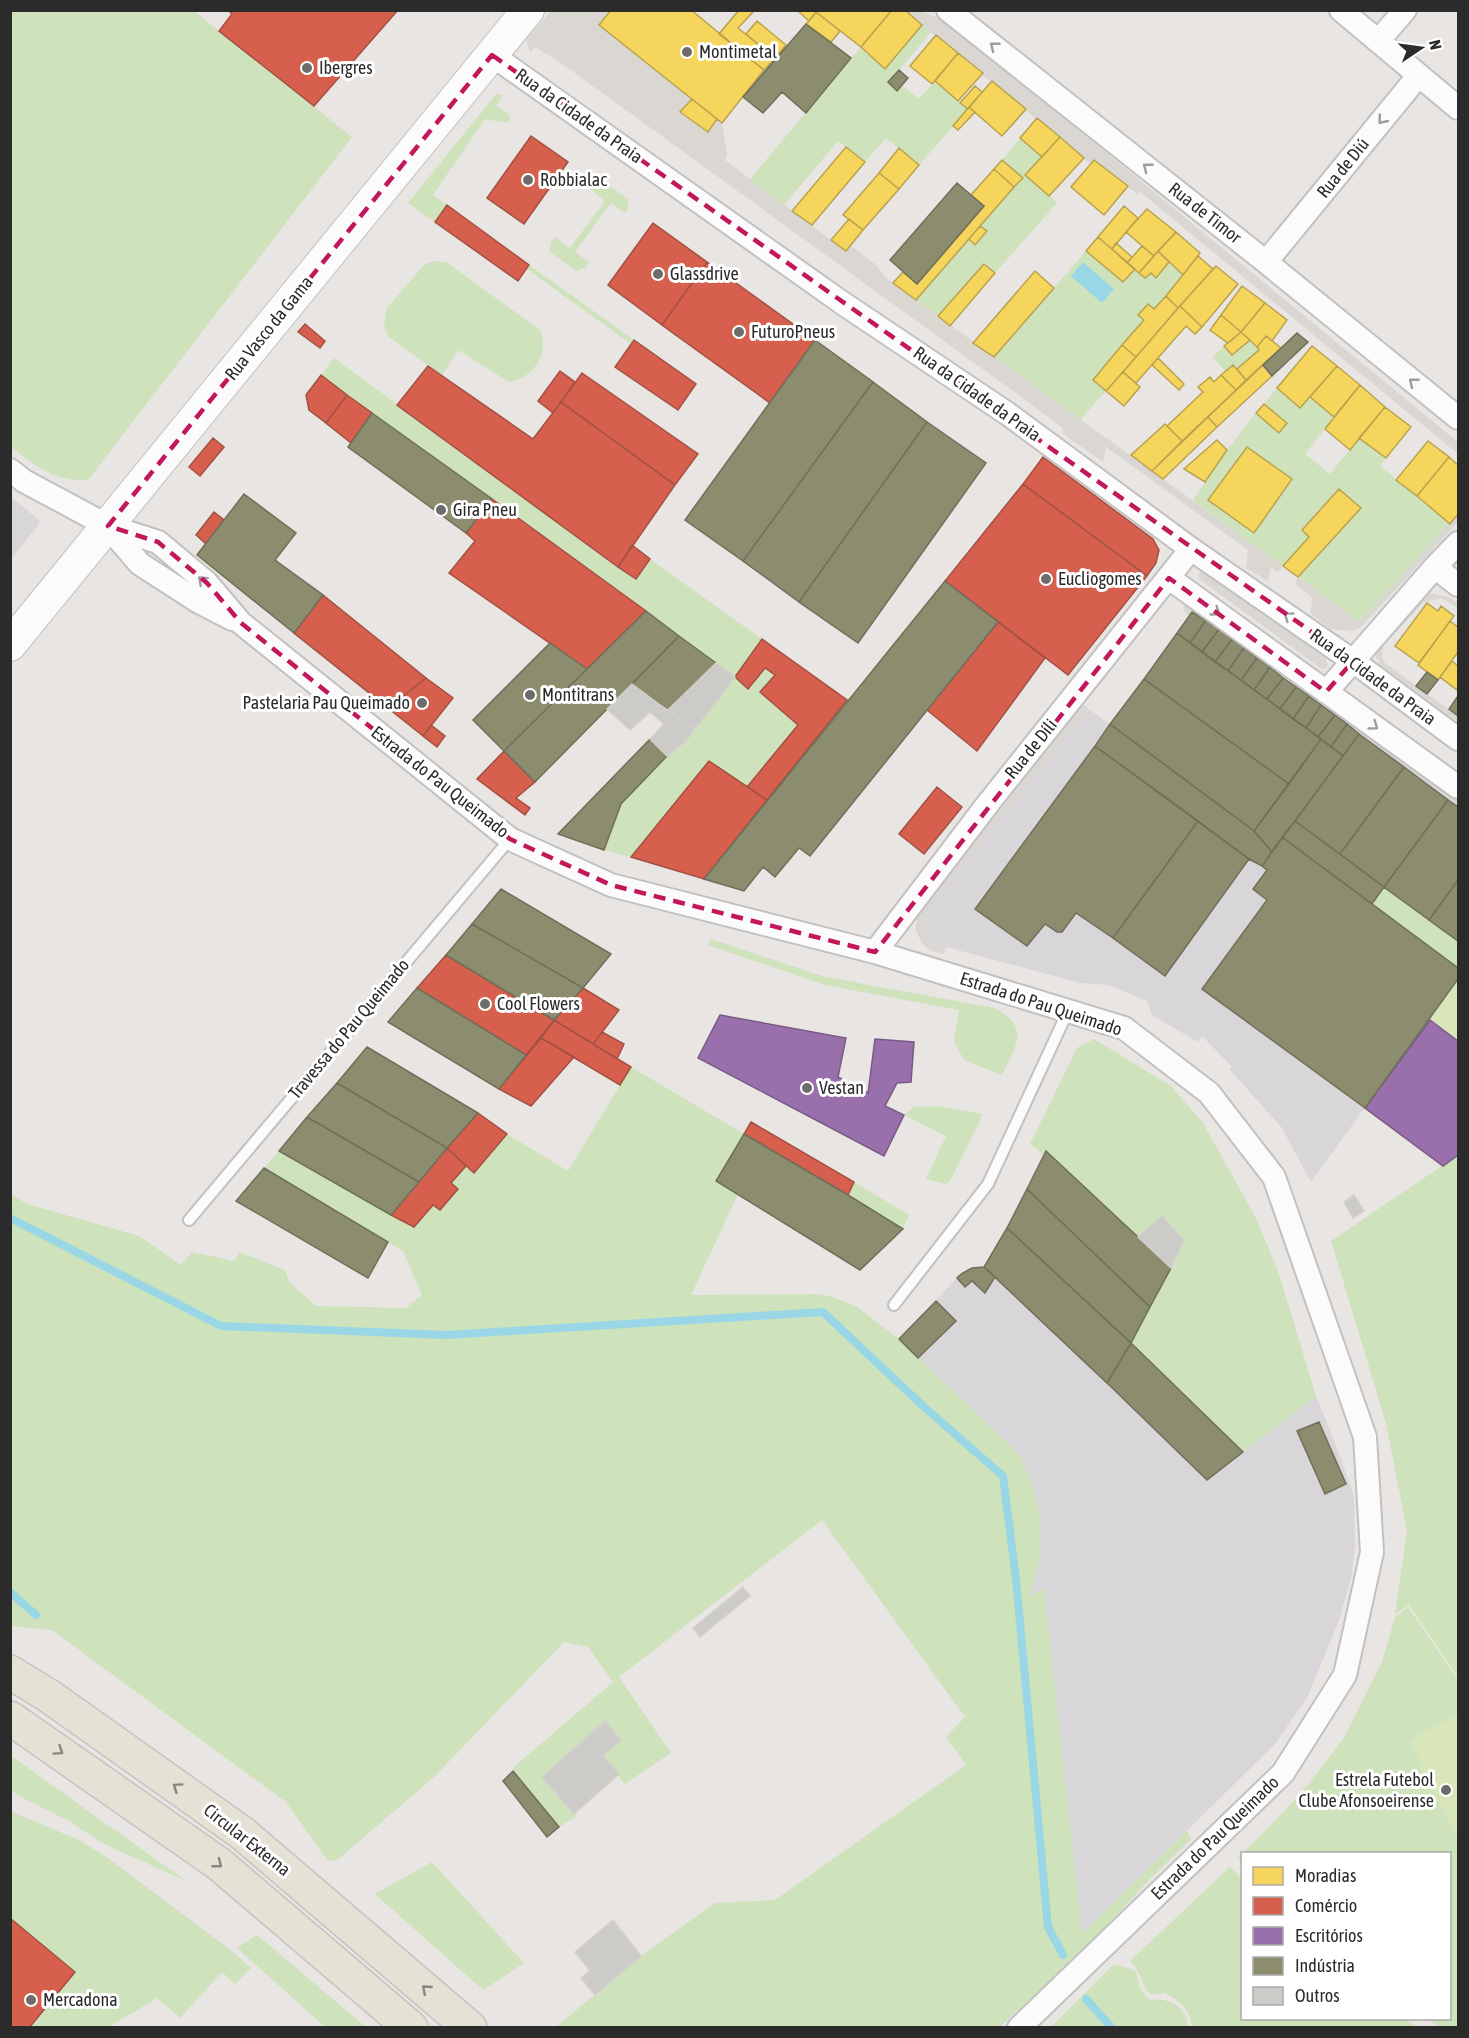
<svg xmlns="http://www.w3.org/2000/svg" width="1469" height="2038" font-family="'Asap Condensed',sans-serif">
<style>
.industrial{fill:#d8d6d9}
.green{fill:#cee2bc;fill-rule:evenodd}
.pitch{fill:#d8e6ba}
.plaza{fill:#dad7d3}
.water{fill:#99d7e6}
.homes{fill:#f6d55c;stroke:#b9a24d;stroke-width:1.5}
.shops{fill:#d6604d;stroke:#a35043;stroke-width:1.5}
.offices{fill:#9970ab;stroke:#785b85;stroke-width:1.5}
.industry{fill:#8c8c6e;stroke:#6f6f5a;stroke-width:1.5}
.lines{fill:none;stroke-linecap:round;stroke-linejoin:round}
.stream{stroke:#99d7e6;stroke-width:8}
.building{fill:#cdcbc8;stroke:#d3d0cd;stroke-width:1.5}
.service-casing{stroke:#c2c1c1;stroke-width:14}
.minor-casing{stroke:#c2c1c1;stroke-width:26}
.secondary-casing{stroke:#c2c1c1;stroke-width:34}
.primary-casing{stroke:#c5c3c2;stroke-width:36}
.service{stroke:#fcfbfb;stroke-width:10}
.minor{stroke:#fcfbfb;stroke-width:22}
.secondary{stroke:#fcfbfb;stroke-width:32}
.primary{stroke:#e5e1d5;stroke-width:33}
.oneway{stroke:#9e9d9d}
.oneway2{stroke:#888680}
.marked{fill:none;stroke:#c2185b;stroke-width:4.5;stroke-dasharray:12 8;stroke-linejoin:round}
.poi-dot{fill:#6d6c6b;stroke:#fff;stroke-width:2}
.labels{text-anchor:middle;stroke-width:6;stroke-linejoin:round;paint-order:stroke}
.poi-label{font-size:18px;fill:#2b2b2b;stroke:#fff;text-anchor:start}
.street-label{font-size:18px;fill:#2b2b2b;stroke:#fff}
</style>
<rect width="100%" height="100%" fill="#e8e5e2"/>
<path class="industrial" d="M11,497L39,520V524L11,559Z
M1089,709L1254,831L1282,837L1458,968V979L1311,1182L1282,1128L1229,1069L1232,1067L1202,1036L1198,1042L1152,1015L1147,1001L1109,985L1080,983L946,947L934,943L927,935L924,924L929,909Z
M1007,1228L1243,1452L1316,1396L1336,1445L1354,1497L1355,1545L1351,1578L1339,1620L1308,1696L1275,1744L1082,1934L1044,1589L1030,1598L1040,1515L1031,1482L1020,1455L899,1339L961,1274L972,1268L984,1266Z"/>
<path class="green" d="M11,11H194L352,137L88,480C52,481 39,467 11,447Z
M922,25L931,32L889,82L902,85L919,99L935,81L968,109L919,165L886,138L865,162L838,141L784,205L750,179L861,47L885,69Z
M496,94L503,95L496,106L509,114L510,119L507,123L485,119L433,195L447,205L435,222L408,203Z
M1020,138L1042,157L1026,175L1057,203L995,273L984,264L938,316L916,300L969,239L975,245L987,232L980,226L1022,178L1002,160Z
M602,180L628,199V209L625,213L611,203L575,252L589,262L585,268L576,271L550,252L551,242L555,237L570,248L605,201L590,189L594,184Z
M1086,251L1123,282L1135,269L1145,278L1151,273L1156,278L1169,262L1183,275L1154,309L1148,304L1139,315L1144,320L1093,380L1106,391L1080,420L994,357Z
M434,261L446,262L540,330C550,353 534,378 509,382L458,350L442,375L389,337L384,328L386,309L425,264Z
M529,265L634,340L631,344L527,269Z
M1250,340L1259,350L1237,369L1233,365L1226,372L1213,357L1224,346L1232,355Z
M334,358L635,579L650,559L762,639L736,678L748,689L765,668L775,675L760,692L798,725L747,787L709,761L631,857L604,850L621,804L667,756L686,741L735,677L321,375Z
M1277,388L1300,408L1310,397L1334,417L1305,454L1330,474L1359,438L1386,458L1380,466L1450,524L1359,622L1298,577L1361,508L1339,489L1302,529L1309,537L1283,566L1193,500L1227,450L1256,413L1286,423L1264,404ZM1247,447L1292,480L1254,533L1209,500Z
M1384,887L1458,941V968L1372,904Z
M711,939L825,977L995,1008C1031,1028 1016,1045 1002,1075L964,1060L954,1042L959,1010L825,985L708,945Z
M1094,1039L1171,1086L1203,1123L1257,1220L1279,1274L1316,1396L1243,1452L1131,1343L1184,1240L1162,1216L1138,1237L1047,1152L1044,1155L1030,1144L1077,1048Z
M631,1067L744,1134L716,1181L738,1194L691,1295L813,1294L830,1296L856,1306L899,1339L1020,1455L1031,1482L1040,1515L1041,1554L1030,1597L1044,1588L1082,1933L1187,1831L1191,1839L1148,1881L1102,1931L1000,2027H556L641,1956L715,1903L775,1900L966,1765L946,1737L965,1717L822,1520L619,1677L671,1753L625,1784L603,1756L621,1740L605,1721L542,1776L577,1816L559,1827L513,1771L515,1766L613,1682L588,1647L564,1642L433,1778L337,1860L328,1861L286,1802L52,1630L11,1626L10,1193L27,1204L139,1236L181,1265L192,1252L234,1261L239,1252L285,1270L289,1282L316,1306L406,1308L422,1295L403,1251L264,1168L279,1151L414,1227L433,1205L440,1210L457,1189L451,1183L466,1166L474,1173L507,1134L568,1171Z
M938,1106L983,1114L950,1181L946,1184L926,1179L946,1136L904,1115L914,1107Z
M1458,1155V1677L1409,1605L1395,1614L1407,1531L1386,1423L1331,1241Z
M854,1182L909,1215L903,1229L848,1195Z
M1408,1607L1458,1680V1716L1410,1740L1458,1840V2027H1440L1427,2019L1450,2018V1854H1242V1862L1238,1858L1299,1796L1344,1738L1382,1662L1395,1617Z
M10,1755L186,1881L102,1843L69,1821L17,1795L11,1789Z
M10,1811L79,1840L108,1858L232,1951L251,1968L235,1984L222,1972L180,2018L157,1998L109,2027H29L75,1972L11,1918Z
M432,1862L524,1963L483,1990L375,1894Z
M1230,1867L1242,1879V2018H1405L1417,2027H1192C1190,2008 1180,2002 1165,1993L1151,1995C1140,1984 1142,1972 1130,1961Z
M257,1935L366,2027H325L237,1948Z
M1113,1965L1132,1969L1136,1973L1140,1988L1149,2000C1169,1997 1186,2006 1188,2027H1051Z"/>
<path class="pitch" d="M1458,979V1041L1430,1020Z
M1458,1716V1840L1410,1740Z"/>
<path class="plaza" d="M551,11H611L692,99L680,113L707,132L717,119L722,123L727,155L725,160L831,240L850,245L875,264L886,278L938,316L1283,566L1278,573L1271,567L1268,581L1246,568L1248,550L1106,447L1103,462L1063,434V428L1017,394L561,63L535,47L530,52L526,40Z
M905,11H921L946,21L1458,442V454L1139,191L1137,194L1094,160L1091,164Z
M1458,514V522L1361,627L1354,631L1331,629L1310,613L1313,598L1295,584L1298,577L1359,622Z
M1203,570L1207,571L1325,658L1328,664L1326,668L1322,669L1199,579L1198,575Z
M1430,593L1449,597L1458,603V608L1441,598L1424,602L1383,646L1382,656L1385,663L1458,716V722L1381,665L1376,658L1378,645L1420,598Z
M1189,602L1458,798V807L1219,629L1192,612L1189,617L1183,609L1185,604Z
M1083,704L1089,709L929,909L924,924L927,935L934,943L946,947L944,954L931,951L922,943L916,931V922L919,913Z"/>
<path class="water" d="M1083,262L1114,289L1102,303L1071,276Z"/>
<path class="homes" d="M611,10H691L764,70L722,123L599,25Z
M739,10H755L738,28L775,58L764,70L719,34Z
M797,10H818L809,21Z
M818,10H892L861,47L816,12Z
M892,10H905L922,25L885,69L861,47Z
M816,12L840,31L831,42L806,24Z
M757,21L786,45L775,58L746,34Z
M936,35L958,53L932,84L910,66Z
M958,53L983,73L958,101L935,81Z
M992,81L1026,109L1002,136L969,107Z
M975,86L982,92L968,109L960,103Z
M692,99L717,119L708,132L680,112Z
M969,107L975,112L958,130L953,126Z
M1037,118L1060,137L1042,157L1020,138Z
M1060,137L1084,158L1049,196L1025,175Z
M846,147L865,162L812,225L792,211Z
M899,148L919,165L899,189L879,173Z
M1002,160L1023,178L1014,187L994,169Z
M1094,160L1128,186L1104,215L1071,187Z
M994,169L1014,187L916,300L893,283L903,272L917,284L984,206L971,195Z
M879,173L899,189L863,230L843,215Z
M1124,206L1138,218L1112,249L1098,237Z
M1147,209L1176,232L1154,256L1126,232Z
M849,219L863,230L846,251L831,240Z
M980,226L987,231L975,245L969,239Z
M1176,232L1200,253L1183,275L1158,251Z
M1098,237L1135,269L1123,282L1086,251Z
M1116,243L1132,257L1127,263L1112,249Z
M1142,246L1154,256L1139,273L1127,263Z
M1158,251L1169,262L1156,278L1151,273L1145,278L1139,273Z
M1198,256L1213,269L1178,308L1166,296Z
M984,264L995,273L950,326L938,316Z
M1216,266L1238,284L1202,327L1180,306Z
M1035,271L1054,288L994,357L973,343Z
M1242,286L1265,303L1241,332L1221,315Z
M1166,296L1178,308L1136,357L1122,345L1144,320L1138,315L1148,304L1154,309Z
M1265,303L1287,320L1272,341L1266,336L1257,347L1241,332Z
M1180,306L1202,327L1195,334L1186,326L1136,383L1123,372Z
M1221,315L1241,332L1228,343L1210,330Z
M1241,332L1250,340L1232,355L1224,346Z
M1266,336L1281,348L1246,380L1237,369L1259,350L1257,347Z
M1122,345L1136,357L1106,391L1093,380Z
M1312,346L1337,366L1300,408L1277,388Z
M1158,358L1184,384L1179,390L1152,365Z
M1233,365L1246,380L1236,390L1221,375Z
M1263,365L1272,376L1217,427L1208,417Z
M1337,366L1360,385L1334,417L1310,397Z
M1123,372L1140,387L1124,406L1106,391Z
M1221,375L1236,390L1182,441L1167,426L1203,392L1198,387L1210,377L1214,382Z
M1360,385L1385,407L1350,450L1325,429Z
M1264,404L1287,423L1279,433L1256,413Z
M1385,407L1411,427L1386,458L1359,438Z
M1208,417L1217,427L1163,479L1152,471Z
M1165,424L1182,441L1152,471L1131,455Z
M1217,440L1227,450L1205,482L1184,469Z
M1428,441L1449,457L1417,496L1396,480Z
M1247,447L1292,479L1254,533L1208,500Z
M1449,457L1458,465V514L1450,524L1417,496Z
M1339,489L1361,508L1298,577L1283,566L1309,537L1302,530Z
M1427,603L1438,611L1441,606L1454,616L1419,663L1395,646Z
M1450,621L1458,627V652L1438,680L1418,665Z
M1452,661L1458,666V687L1457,690L1440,677Z"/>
<path class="shops" d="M228,10H398L314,106L219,31L232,14Z
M531,136L568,162L524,224L487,198Z
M447,205L529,265L518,281L435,222Z
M653,223L707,262L662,325L608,285Z
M707,262L815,340L770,403L662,325Z
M305,324L325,341L320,348L298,332Z
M634,340L696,384L678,410L615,367Z
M428,366L533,439L561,402L675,485L618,567L397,405Z
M560,371L575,382L553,413L538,401Z
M582,373L698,454L675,485L561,402Z
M321,375L347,395L326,423L309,410L306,395Z
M347,395L372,413L351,443L326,423Z
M213,438L224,447L200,476L189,467Z
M1043,457L1153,539L1159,550L1156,563L1147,576L1023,484Z
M1023,484L1147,576L1068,675L945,581Z
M492,499L646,611L587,669L449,573L475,541L466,533Z
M214,512L224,520L206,544L196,535Z
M632,545L650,559L636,579L618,567Z
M323,595L426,678L388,708L294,633Z
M998,622L1045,658L977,751L927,710Z
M762,639L847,700L767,800L747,787L798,725L760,692L775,675L765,668L748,689L735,677Z
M426,678L453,698L423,736L388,708Z
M431,725L445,736L437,747L423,736Z
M504,751L535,782L516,798L530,808L525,815L477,779Z
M709,761L767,800L704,879L631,857Z
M937,787L962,807L924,854L899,834Z
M446,955L554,1020L526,1055L417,988Z
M583,988L619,1010L593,1044L554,1020Z
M554,1020L631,1067L620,1085L541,1038Z
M602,1032L624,1044L617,1059L593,1044Z
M541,1038L574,1057L531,1106L499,1089Z
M478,1113L507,1134L474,1173L447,1148Z
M751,1122L854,1182L848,1195L744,1134Z
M447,1148L466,1166L451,1183L458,1189L440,1210L433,1205L414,1227L391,1215Z
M10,1918L75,1972L29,2028H10Z"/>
<path class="offices" d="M720,1015L846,1038L838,1077L868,1093L875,1039L914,1042L911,1082L897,1083L885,1106L904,1115L884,1156L698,1058Z
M1430,1020L1458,1041V1155L1443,1166L1365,1108Z"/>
<path class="industry" d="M806,24L851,58L806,113L782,92L763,113L743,97Z
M899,70L908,78L897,91L888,82Z
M957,183L984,206L917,284L890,260Z
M1297,333L1308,342L1272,376L1263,365Z
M815,340L873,382L743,561L685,520Z
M873,382L927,422L799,602L743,561Z
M372,413L492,499L466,533L348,447Z
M927,422L986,463L858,643L799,602Z
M244,494L296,533L275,560L323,595L294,633L197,555Z
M945,581L998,622L810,856L799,848L775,877L763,867L744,891L704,879Z
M646,611L679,636L535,782L504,751Z
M1192,612L1206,620L1190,643L1177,633Z
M1206,620L1219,629L1202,652L1190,643Z
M1219,629L1232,639L1215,662L1202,652Z
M1177,633L1321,739L1289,784L1144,679Z
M679,636L716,663L668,710L632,684Z
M1232,639L1244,648L1228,671L1215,662Z
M550,643L587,669L504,751L473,720Z
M1244,648L1257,658L1241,680L1228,671Z
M1257,658L1270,667L1254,690L1241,680Z
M1270,667L1283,678L1267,699L1254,690Z
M1427,672L1438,680L1427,694L1416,686Z
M1283,678L1296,687L1280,709L1267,699Z
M1144,679L1289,784L1254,831L1110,724Z
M1296,687L1309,696L1293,719L1280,709Z
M1309,696L1321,705L1306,728L1293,719Z
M1458,696V716L1449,709Z
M1321,705L1335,715L1318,737L1306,728Z
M1335,715L1347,724L1331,747L1318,737Z
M1110,724L1254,831L1272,852L1262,866L1249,859L1095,746Z
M1347,724L1359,734L1343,756L1331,747Z
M1359,734L1404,767L1340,854L1295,821Z
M650,739L667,756L621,804L604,850L558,834Z
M1321,739L1343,756L1272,852L1254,831Z
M1095,746L1198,821L1113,938L1076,913L1062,932H1057L1045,924L1027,946L975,909Z
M1404,767L1448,800L1384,887L1340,854Z
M1448,800L1458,807V880L1429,920L1384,887Z
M1198,821L1249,859L1165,976L1113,938Z
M1295,821L1384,887L1372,904L1282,837Z
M1282,837L1458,968V979L1365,1108L1202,989L1267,900L1253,889L1267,870L1262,866Z
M1458,880V941L1429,920Z
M501,889L611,954L583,988L472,924Z
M472,924L583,988L554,1020L446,955Z
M417,988L526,1055L499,1089L388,1022Z
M367,1047L478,1113L447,1148L337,1083Z
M337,1083L447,1148L419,1182L307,1117Z
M307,1117L419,1182L391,1215L279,1151Z
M744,1134L848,1195L903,1229L860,1270L716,1181Z
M1046,1151L1171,1268L1150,1307L1027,1189Z
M264,1168L388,1242L368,1278L236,1201Z
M1027,1189L1150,1307L1131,1343L1007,1228Z
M1007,1228L1131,1343L1107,1383L984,1267Z
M984,1267L995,1277L985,1293L972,1281L965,1287L957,1278L961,1274L972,1268Z
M936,1301L956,1321L918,1358L899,1339Z
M1131,1343L1243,1452L1207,1480L1107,1383Z
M1319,1422L1346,1484L1325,1494L1297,1431Z
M513,1771L559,1827L547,1837L503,1781Z"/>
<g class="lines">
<path class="stream" d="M10,1218L221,1326L446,1335L823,1312L923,1406L1003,1476L1016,1579L1048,1927L1063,1955
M10,1592L36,1615
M1086,1999L1112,2028"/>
</g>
<path class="building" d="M716,663L735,677L695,729L668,710Z
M632,684L659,704L630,730L607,709Z
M659,704L695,729L686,741L667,756L650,739L664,724L650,712Z
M1354,1195L1364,1211L1353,1218L1344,1202Z
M1162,1216L1184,1240L1171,1268L1138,1237Z
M743,1587L750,1596L700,1637L693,1628Z
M605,1721L621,1740L603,1756L619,1774L574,1814L542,1777Z
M613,1920L641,1956L595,1995L581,1978L590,1971L575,1952Z"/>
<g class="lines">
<defs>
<path id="service" d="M189,1220L510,839
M894,1305L988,1184L1068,1011"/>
<path id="minor" d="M948,10L1266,262L1458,418
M1341,10L1458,108
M1378,41L1405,10
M492,55L841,302L1008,414L1191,549L1353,661L1458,739
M1266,262L1419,75
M10,470L24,481L108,526L158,542L207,583L241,623L510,839L611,885L875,952L1124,1028L1209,1093L1274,1177L1365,1437L1372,1552L1345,1675L1283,1773L1019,2028
M108,527L140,564L199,602L232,619
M1435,567L1458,585
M1169,578L1458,787
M1326,692L1435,567L1458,543
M875,952L990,801L1191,549"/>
<path id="secondary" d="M10,645L528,10"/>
<path id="primary" d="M10,1672L49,1696L242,1833L470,2028
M10,1718L219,1864L411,2028"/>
</defs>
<use href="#service" class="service-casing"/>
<use href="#minor" class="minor-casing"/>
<use href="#secondary" class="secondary-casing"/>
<use href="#primary" class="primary-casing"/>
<use href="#service" class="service"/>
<use href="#minor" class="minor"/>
<use href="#secondary" class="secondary"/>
<use href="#primary" class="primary"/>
</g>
<defs><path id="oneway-chevron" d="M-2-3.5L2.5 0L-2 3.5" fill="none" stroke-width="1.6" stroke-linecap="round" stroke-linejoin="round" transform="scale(1.5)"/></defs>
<g class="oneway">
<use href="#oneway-chevron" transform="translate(994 46) rotate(-142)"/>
<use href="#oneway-chevron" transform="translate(1382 120) rotate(129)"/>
<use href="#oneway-chevron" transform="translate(1147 167) rotate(-142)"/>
<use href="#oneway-chevron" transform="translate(1413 382) rotate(-141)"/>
<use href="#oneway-chevron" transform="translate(202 580) rotate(-138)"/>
<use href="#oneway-chevron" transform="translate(1216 612) rotate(36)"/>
<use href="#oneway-chevron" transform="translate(1288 616) rotate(-145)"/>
<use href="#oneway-chevron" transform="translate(1374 726) rotate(36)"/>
</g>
<g class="oneway2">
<use href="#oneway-chevron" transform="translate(59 1751) rotate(35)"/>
<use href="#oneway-chevron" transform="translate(177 1787) rotate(-145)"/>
<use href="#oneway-chevron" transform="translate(218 1864) rotate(38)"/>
<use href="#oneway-chevron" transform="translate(426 1989) rotate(-139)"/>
</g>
<path class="marked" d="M492,55L1353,661L1326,692L1169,578L875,952L611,885L510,839L241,623L207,583L158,542L108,526Z"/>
<g class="poi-dot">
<circle cx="687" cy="52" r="6"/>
<circle cx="307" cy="68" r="6"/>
<circle cx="528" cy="180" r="6"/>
<circle cx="658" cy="274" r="6"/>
<circle cx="739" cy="332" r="6"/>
<circle cx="441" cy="510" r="6"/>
<circle cx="1046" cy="579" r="6"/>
<circle cx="530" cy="695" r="6"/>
<circle cx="422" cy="703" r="6"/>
<circle cx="485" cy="1004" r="6"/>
<circle cx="807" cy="1088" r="6"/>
<circle cx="1446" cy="1790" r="6"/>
<circle cx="31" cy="2000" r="6"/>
</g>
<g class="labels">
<g class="poi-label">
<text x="699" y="58">Montimetal</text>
<text x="319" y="74">Ibergres</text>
<text x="540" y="186">Robbialac</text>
<text x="670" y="280">Glassdrive</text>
<text x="751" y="338">FuturoPneus</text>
<text x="453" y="516">Gira Pneu</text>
<text x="1058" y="585">Eucliogomes</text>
<text x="542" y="701">Montitrans</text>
<text x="410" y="709" text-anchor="end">Pastelaria Pau Queimado</text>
<text x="497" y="1010">Cool Flowers</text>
<text x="819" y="1094">Vestan</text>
<text x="1434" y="1786" text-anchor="end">Estrela Futebol<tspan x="1434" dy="21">Clube Afonsoeirense</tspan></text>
<text x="43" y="2006">Mercadona</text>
</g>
<g class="street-label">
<text transform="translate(579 116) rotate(35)" y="6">Rua da Cidade da Praia</text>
<text transform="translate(1343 168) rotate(-51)" y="6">Rua de Diú</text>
<text transform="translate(1205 213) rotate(38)" y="6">Rua de Timor</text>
<text transform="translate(269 328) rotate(-51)" y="6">Rua Vasco da Gama</text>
<text transform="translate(977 394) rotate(35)" y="6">Rua da Cidade da Praia</text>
<text transform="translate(1373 677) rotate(36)" y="6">Rua da Cidade da Praia</text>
<text transform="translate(1031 749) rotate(-51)" y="6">Rua de Díli</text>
<text transform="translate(440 782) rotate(38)" y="6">Estrada do Pau Queimado</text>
<text transform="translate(1041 1004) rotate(18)" y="6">Estrada do Pau Queimado</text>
<text transform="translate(349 1029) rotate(-50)" y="6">Travessa do Pau Queimado</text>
<text transform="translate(1215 1838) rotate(-44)" y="6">Estrada do Pau Queimado</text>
<text transform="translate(247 1840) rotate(38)" y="6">Circular Externa</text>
</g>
</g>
<rect width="1469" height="2038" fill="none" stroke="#2b2b2b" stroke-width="24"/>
<rect x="1241" y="1852" width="210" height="168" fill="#ffffff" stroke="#aaaaaa" stroke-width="1.5"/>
<rect x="1253" y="1867" width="30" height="18" fill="#f6d55c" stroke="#aaaaaa" stroke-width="1.5"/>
<text x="1295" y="1882" font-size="18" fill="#2b2b2b">Moradias</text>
<rect x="1253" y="1897" width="30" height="18" fill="#d6604d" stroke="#aaaaaa" stroke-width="1.5"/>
<text x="1295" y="1912" font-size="18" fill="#2b2b2b">Comércio</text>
<rect x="1253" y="1927" width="30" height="18" fill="#9970ab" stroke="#aaaaaa" stroke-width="1.5"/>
<text x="1295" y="1942" font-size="18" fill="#2b2b2b">Escritórios</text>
<rect x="1253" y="1957" width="30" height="18" fill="#8c8c6e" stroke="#aaaaaa" stroke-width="1.5"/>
<text x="1295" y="1972" font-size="18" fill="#2b2b2b">Indústria</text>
<rect x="1253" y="1987" width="30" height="18" fill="#cdcbc8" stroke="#aaaaaa" stroke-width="1.5"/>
<text x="1295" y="2002" font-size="18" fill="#2b2b2b">Outros</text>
<g transform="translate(1421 48) rotate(77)" stroke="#ffffff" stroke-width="4.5" paint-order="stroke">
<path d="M0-4.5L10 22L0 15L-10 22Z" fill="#2b2b2b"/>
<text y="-9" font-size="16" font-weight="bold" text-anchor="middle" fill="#2b2b2b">N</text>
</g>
</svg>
